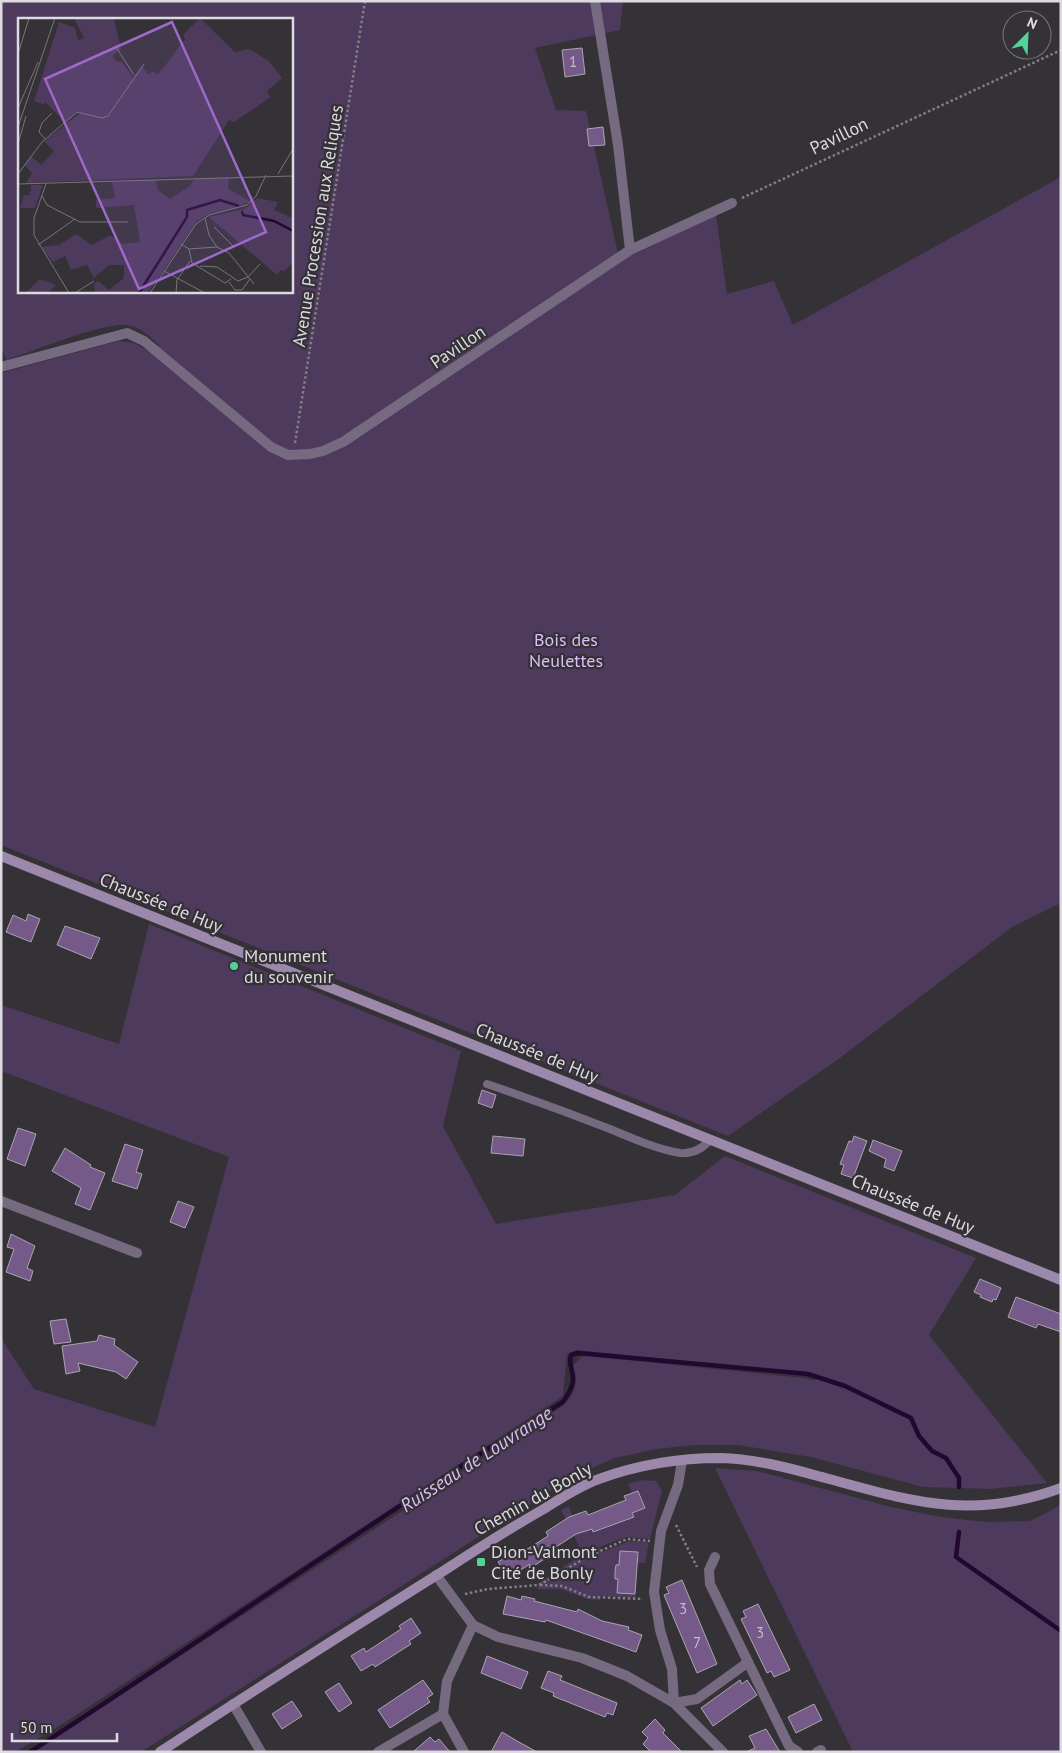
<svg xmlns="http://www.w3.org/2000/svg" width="1062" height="1753" font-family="'PT Sans',sans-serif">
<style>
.green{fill:#4d3a5c;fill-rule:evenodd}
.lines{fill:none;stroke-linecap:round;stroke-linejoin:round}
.stream{stroke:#220831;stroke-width:4.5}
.building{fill:#745989;stroke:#aaa6ad}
.path{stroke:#827f85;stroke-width:2.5;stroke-dasharray:2.5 2.5;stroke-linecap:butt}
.lane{stroke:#756a7f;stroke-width:8}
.street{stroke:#756a7f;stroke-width:10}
.secondary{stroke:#9b88aa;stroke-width:10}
.poi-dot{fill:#52d397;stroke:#343137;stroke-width:2}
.labels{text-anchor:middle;stroke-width:4.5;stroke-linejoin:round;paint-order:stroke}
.number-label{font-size:15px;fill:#c3baca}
.street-label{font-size:18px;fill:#dddbdf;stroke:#343137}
.park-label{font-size:18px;fill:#debdf8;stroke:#343137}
.poi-label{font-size:18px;fill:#dddbdf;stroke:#343137;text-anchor:start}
.water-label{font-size:19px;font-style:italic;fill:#dfbef9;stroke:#343137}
.inset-river{fill:none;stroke:#220831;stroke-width:2.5}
.inset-road{fill:none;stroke:#78757a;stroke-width:1}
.view{fill:#9d69ca;fill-opacity:0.15;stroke:#9d69ca;stroke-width:2.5}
.inset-edge{fill:none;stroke:#dddbdf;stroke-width:2.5}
</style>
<rect width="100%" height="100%" fill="#343137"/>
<path class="green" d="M1,1H623L620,30L535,48L556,110L586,111L620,262L636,251L716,215L727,294L774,281L793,325L1061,177V903L1012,927L840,1058L728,1136L1,845V373L118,341L134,343L148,351L159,345C151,337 139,326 126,325C100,323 34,351 6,360L1,346ZM19,19H291V291H19Z
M149,924L461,1051L443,1126L496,1224L675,1195L725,1156L976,1258L929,1335L1047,1483L991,1489L923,1487L811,1457L738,1445H694L657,1449L615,1458L574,1476L141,1752H34L562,1406C576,1394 579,1382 573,1366L581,1357L588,1356L804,1378L815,1381L817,1376L808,1373L576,1350L567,1354L563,1396L61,1725L15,1752H1V1338L34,1389L155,1427L229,1157L1,1071V1005L119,1044Z
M715,1468L757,1471L891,1507L941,1517L986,1522L1030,1521L1061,1505V1752H853Z
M642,1480L656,1481L662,1491L650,1539L626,1537L599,1547L603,1552L629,1541L649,1542L645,1563H637L638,1552L620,1551L619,1565H616L615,1578L618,1579L617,1593L635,1594L636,1598L601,1596L600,1600L587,1599L561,1589H538V1584L543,1580L583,1554L561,1510L569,1506L578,1533L592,1529L593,1532L633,1517L632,1513L645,1508L639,1491L632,1493L628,1484Z"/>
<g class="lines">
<path class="stream" d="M959,1532L956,1557L1061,1631
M30,1752C209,1636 382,1513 563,1402C568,1395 573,1387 573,1379C573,1369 568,1364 571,1355L578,1353L808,1374L845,1386L911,1418L919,1436L932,1451L946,1458L959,1478V1487"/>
</g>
<path class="building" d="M582,48L585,74L565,77L562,50Z
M603,127L605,145L589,146L587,129Z
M28,914L40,919L31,942L6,932L13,915L26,921Z
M65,926L100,938L91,959L57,945Z
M482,1090L496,1095L492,1108L478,1103Z
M18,1128L36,1134L25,1166L7,1159Z
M493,1136L525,1139L523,1156L491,1153Z
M854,1136L867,1141L853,1178L841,1174L844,1165L840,1164L849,1141L852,1142Z
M873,1140L902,1151L894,1171L884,1167L886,1159L869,1151Z
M125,1144L143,1150L136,1172L142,1174L137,1189L112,1181Z
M65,1148L91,1165L90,1167L105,1173L90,1210L75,1204L81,1188L52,1171Z
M178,1201L194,1207L185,1228L170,1222Z
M11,1234L35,1246L27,1268L33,1271L30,1281L6,1272L14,1249L7,1247Z
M980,1279L1001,1288L996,1300L993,1299L992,1302L980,1297L981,1295L974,1292Z
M1016,1297L1061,1314V1332L1038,1324L1036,1328L1008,1317Z
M66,1319L71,1342L54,1344L50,1321Z
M99,1335L115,1339L114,1345L138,1362L126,1379L116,1372L78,1363L80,1371L66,1374L62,1346L97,1341Z
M638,1491L645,1508L632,1513L634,1517L593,1532L592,1529L576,1534L556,1547L559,1550L546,1558L529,1569L530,1564L508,1578L498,1562L511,1554L513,1558L537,1543L548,1536L546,1532L569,1517L586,1511L588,1515L626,1500L624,1496Z
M620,1551L638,1552L635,1594L617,1593L618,1579H615V1571L616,1565H619Z
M682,1580L717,1664L697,1673L664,1595L669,1593L666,1587Z
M507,1596L521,1600L522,1596L535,1599L534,1601L577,1612L578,1609L602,1621L629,1627L628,1630L642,1635L636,1652L546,1620L545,1622L503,1614Z
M758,1604L790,1670L774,1677L771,1671L767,1673L741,1619L746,1617L743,1611Z
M411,1618L421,1633L409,1641L411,1644L375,1667L373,1664L361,1671L351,1656L364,1648L366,1652L389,1637L401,1629L399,1626Z
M487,1656L528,1672L521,1689L481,1673Z
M548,1671L562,1676L560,1680L617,1703L613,1715L607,1713L605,1717L553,1696L554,1693L541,1688Z
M423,1680L433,1694L427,1698L430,1702L390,1728L378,1710Z
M740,1680L742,1684L747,1680L757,1695L713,1726L701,1708Z
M339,1683L352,1703L339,1712L325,1692Z
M292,1701L302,1716L282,1729L272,1714Z
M814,1704L822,1720L796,1733L788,1717Z
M655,1719L665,1730L663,1733L682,1752H651L643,1744L648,1738L642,1732Z
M766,1729L780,1752H746L755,1748L749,1736Z
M502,1732L517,1741L537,1752H491Z
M430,1737L435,1742L439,1739L450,1752H413Z"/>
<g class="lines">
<path class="path" d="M742,198L1061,50
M295,443L365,1
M676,1525L697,1567
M540,1585L562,1586L589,1597L643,1599
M465,1594L488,1589L539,1585L589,1556L627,1539L650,1541"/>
<path class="lane" d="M487,1084C528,1098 569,1113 610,1129C632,1138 656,1149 680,1153C692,1154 702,1149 710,1140"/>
<path class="street" d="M595,1L618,145L630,250
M1,367L127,333L144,341L271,447L288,455L310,454L323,451L343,442L630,250L732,203
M1,1201L137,1253
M715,1557L709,1570L710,1584L789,1746L798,1752
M436,1575L473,1625L498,1637L582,1658L627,1676L674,1703L723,1752
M674,1703L672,1669L660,1630L654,1592L661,1531L678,1485L682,1461
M674,1703L697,1699L747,1663
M233,1704L261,1752
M378,1752L443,1714
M464,1752L443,1714L447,1681L473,1625
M817,1752L821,1750"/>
<path class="secondary" d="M1,856L1061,1280
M160,1752C254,1690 349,1630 445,1570C477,1549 509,1529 542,1510C560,1499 579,1486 599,1479C637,1465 680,1458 721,1458C754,1459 786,1467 818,1476C908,1500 969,1522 1061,1488"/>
</g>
<g class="poi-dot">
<circle cx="234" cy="966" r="5"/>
<rect x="476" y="1557" width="10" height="10" rx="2.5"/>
</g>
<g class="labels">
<g class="number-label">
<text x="573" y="67">1</text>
<text x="683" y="1614">3</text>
<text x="760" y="1638">3</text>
<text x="697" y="1648">7</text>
</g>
<g class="street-label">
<text transform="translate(839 136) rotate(-26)" y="6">Pavillon</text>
<text transform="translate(318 226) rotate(-81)" y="6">Avenue Procession aux Reliques</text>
<text transform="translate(458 347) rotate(-34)" y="6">Pavillon</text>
<text transform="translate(161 903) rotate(22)" y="6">Chaussée de Huy</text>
<text transform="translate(537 1053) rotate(22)" y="6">Chaussée de Huy</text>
<text transform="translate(913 1204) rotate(22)" y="6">Chaussée de Huy</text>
<text transform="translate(533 1499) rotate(-29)" y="6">Chemin du Bonly</text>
</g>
<g class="park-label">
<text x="566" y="646">Bois des<tspan x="566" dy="21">Neulettes</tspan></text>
</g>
<g class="poi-label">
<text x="244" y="962">Monument<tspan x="244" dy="21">du souvenir</tspan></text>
<text x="491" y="1558">Dion-Valmont<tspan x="491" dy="21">Cité de Bonly</tspan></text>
</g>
<g class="water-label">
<text transform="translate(476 1459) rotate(-33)" y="7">Ruisseau de Louvrange</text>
</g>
</g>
<g transform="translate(18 18)">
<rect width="275" height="275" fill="#343137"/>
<path d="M56,0H96L103,31L94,38L99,44L103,43L115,59L124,48L130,57L135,53L140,57L167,21L165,17L182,0L217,34L231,31L251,43L264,60L249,73L253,79L216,104L211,102L175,158L8,165L14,155L6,147L13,138L23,147L36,133L26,123L64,94L59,93L47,104L27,84L26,87L16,83L41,4L57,10L60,22L66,20ZM211,160L210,171L232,183L217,190L193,195L179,203L130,275H121L170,199L169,192V198L119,275H77L76,266L80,263L91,272L106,260V247H91L76,260L69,247L53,252L47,238L35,244L23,229L41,227L58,216L74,227L92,217L105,226L122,224L116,187L78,190V182L97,180L94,164L138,162L140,172L152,181L172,168L176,161ZM13,167H25L17,190H2L6,177H12ZM239,180L260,184L256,192L275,200V244L267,253L263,252L259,257L191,199L227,191ZM22,261L38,267L30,275H7Z" fill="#4d3a5c"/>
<path class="inset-river" d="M224,193L225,197L256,203L275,213M121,275L169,199V192L202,182L221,188"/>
<path class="inset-road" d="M98,29L116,57M0,36L11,0M0,90L20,44M0,109L37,0M27,121L21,114L24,105L34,95M0,126L8,98M0,156L24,124L59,94L84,100L90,98L126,46M260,156L275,131M0,166L275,158M28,166L16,200V217L51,275M24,178L29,187L62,204H110M187,200L191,217L199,229M196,209L215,228L219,227M163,226L171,231L199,229L211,235L236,266M20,227L57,201M171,231L174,245L207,265L213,261M182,248L199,249L220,263L230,259L242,246M146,253L187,275M211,264L217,272H224L232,261M57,275L76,263M132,275L178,206L191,197L229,187L238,178L248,157M158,275L159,262L172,243"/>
<path class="view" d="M154,4L248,214L121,271L27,61Z"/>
<rect width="275" height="275" class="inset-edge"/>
</g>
<rect width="1062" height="1753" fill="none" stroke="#dddbdf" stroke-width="5"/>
<g transform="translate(1027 35) rotate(24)"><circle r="24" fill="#343137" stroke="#78757a"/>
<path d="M0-4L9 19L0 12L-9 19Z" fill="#52d397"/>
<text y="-8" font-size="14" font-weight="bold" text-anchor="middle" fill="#dddbdf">N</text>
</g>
<path d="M12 1733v8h105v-8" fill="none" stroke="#dddbdf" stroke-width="2.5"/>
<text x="20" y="1733" font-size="15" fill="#dddbdf" stroke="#343137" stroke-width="4" paint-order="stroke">50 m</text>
</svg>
